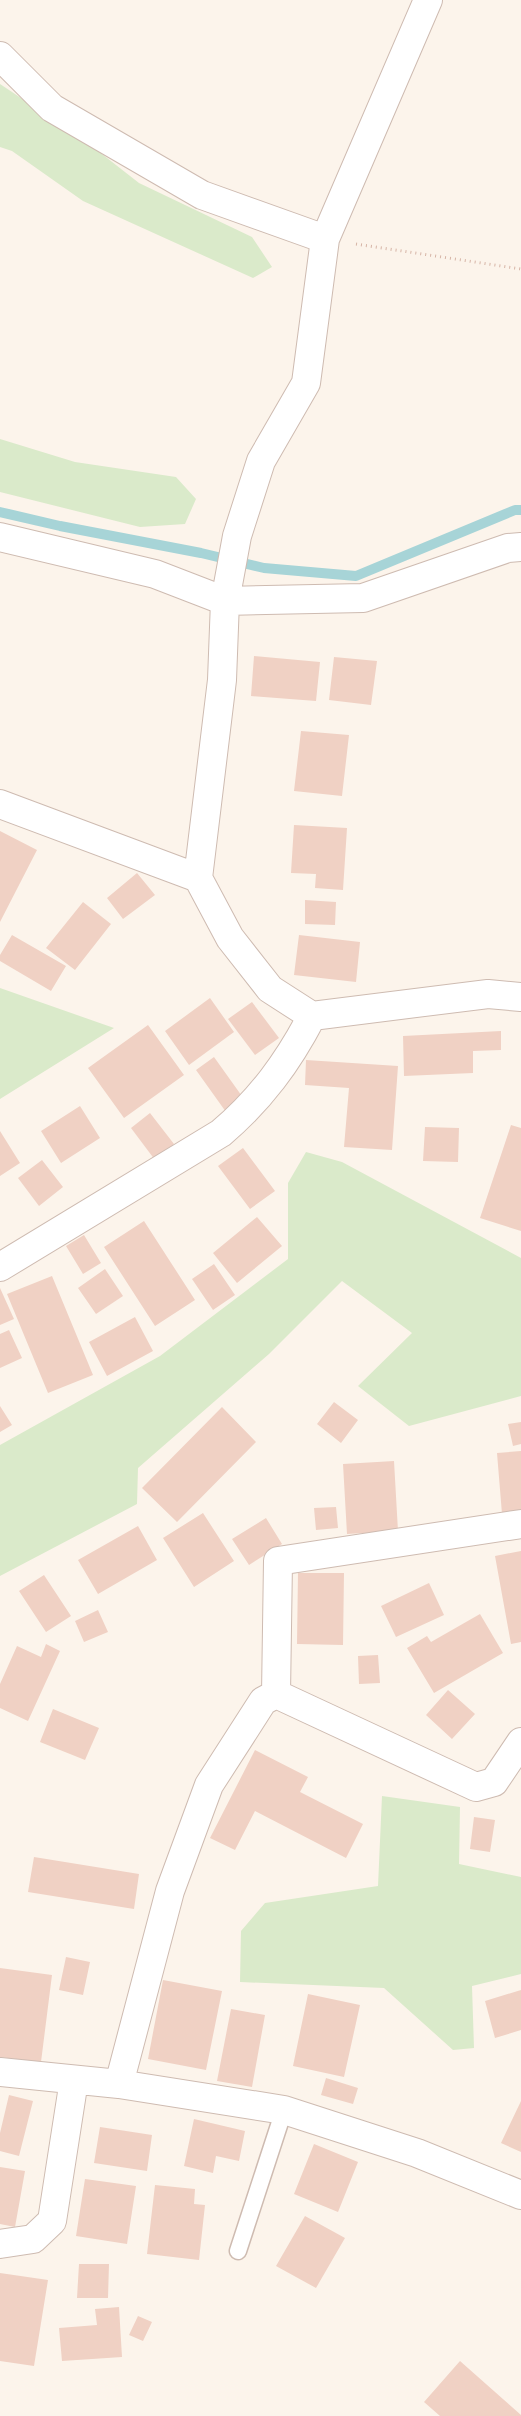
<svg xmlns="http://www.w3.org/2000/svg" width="521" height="2416" font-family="Mulish,sans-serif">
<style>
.green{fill:#daeaca}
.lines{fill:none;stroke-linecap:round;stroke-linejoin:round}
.stream{stroke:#a7d4d7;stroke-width:10}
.building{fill:#f0d1c4}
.service-casing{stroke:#cebbb1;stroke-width:19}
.minor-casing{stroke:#cebbb1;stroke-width:30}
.path{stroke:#d6b4a6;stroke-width:3;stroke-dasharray:1 4;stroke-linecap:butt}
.service{stroke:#fff;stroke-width:16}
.minor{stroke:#fff;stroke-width:28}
</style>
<rect width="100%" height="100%" fill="#fcf4eb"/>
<path class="green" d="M0,84L84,140L139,183L252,237L272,267L253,278L83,201L12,151L0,147Z
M0,439L75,462L176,477L196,499L185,524L140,527L0,492Z
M0,988L114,1028L0,1099Z
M306,1152L342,1162L521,1258V1396L409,1426L358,1386L412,1333L342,1281L269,1354L138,1468L137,1504L0,1576V1445L160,1356L288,1259V1183Z
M382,1796L460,1807L459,1864L521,1877V1974L472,1986L474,2048L453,2050L384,1988L240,1982L241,1931L265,1903L378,1886Z"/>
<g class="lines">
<path class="stream" d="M0,512L60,526L201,553L264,568L356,576L515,510H521"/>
</g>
<path class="building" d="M254,656L320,662L316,701L251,696Z
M334,657L377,661L371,705L329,700Z
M301,731L349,735L342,796L294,791Z
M294,825L347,828L343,890L315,888L316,874L291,873Z
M0,831L37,850L0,922Z
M137,873L155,895L123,919L107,898Z
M305,900L336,902L335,925L305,924Z
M83,902L111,924L75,970L46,948Z
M12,935L66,966L51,991L0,961V955Z
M299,935L360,942L356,982L294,975Z
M210,998L234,1032L189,1065L165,1031Z
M252,1002L279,1038L255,1055L228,1019Z
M148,1025L184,1075L124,1118L88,1068Z
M501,1031V1050L473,1051V1073L404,1076L403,1036Z
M214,1057L244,1099L226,1112L196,1070Z
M306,1060L398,1066L392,1150L344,1147L349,1088L305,1085Z
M80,1106L100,1138L61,1163L41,1131Z
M150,1113L174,1144L155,1160L131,1128Z
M511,1125L521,1128V1231L480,1218Z
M425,1127L459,1128L458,1162L423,1161Z
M0,1131L20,1163L0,1176Z
M243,1148L275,1191L250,1209L218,1166Z
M42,1160L63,1187L39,1206L18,1178Z
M257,1217L282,1246L237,1283L213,1253Z
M144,1221L195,1300L155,1326L104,1247Z
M84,1235L101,1263L83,1274L66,1246Z
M214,1264L235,1295L213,1310L192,1279Z
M105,1269L123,1296L96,1314L78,1288Z
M52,1276L93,1375L48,1393L7,1294Z
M0,1288L14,1319L0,1325Z
M135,1317L153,1351L107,1376L89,1342Z
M9,1330L22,1358L0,1368V1334Z
M334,1402L358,1420L341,1443L317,1424Z
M0,1406L12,1425L0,1432Z
M222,1407L256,1442L177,1522L142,1488Z
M521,1422V1444L513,1446L508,1424Z
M521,1451V1512L502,1514L497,1453Z
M394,1461L398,1531L347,1534L343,1464Z
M336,1507L338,1528L316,1530L314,1508Z
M203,1513L234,1561L194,1587L163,1538Z
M266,1518L282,1544L249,1565L232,1539Z
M138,1526L157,1560L98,1594L78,1560Z
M521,1551V1642L511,1644L495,1556Z
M298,1573H344L343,1645L297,1644Z
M44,1575L71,1616L46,1632L19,1591Z
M429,1583L444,1615L396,1637L381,1606Z
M98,1610L108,1632L84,1642L75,1621Z
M480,1614L503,1653L434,1693L407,1648L427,1636L431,1642Z
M46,1644L60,1651L28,1721L0,1708V1684L17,1646L41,1657Z
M378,1655L380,1683L359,1684L358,1656Z
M448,1690L475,1714L452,1739L426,1715Z
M53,1709L99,1728L85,1760L40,1742Z
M255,1750L308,1777L300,1792L363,1824L346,1858L255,1811L235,1850L210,1838Z
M474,1817L495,1820L490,1852L470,1849Z
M34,1857L139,1874L134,1909L28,1892Z
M66,1957L90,1962L83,1995L59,1990Z
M0,1968L52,1975L41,2062L0,2057Z
M163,1980L222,1991L206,2070L148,2059Z
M521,1990V2030L495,2038L485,2001Z
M308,1994L360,2005L344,2077L293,2066Z
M231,2009L265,2015L252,2087L217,2081Z
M326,2078L358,2088L353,2104L321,2095Z
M9,2095L33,2101L19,2156L0,2151V2133Z
M521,2101V2152L501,2143Z
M194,2119L245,2131L239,2161L216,2156L213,2173L184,2166Z
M100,2127L152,2135L147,2171L94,2163Z
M314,2144L358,2162L338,2212L294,2194Z
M0,2167L25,2171L15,2227L0,2224Z
M85,2179L136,2186L127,2244L76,2236Z
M155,2185L195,2189L194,2204L205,2205L199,2260L147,2254Z
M305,2216L345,2238L316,2288L276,2266Z
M79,2264H109L108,2298H77Z
M0,2273L48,2280L34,2366L0,2361Z
M119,2307L122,2357L62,2361L59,2328L97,2325L95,2309Z
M138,2316L152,2322L143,2341L129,2335Z
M460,2361L521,2415V2416H440L424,2402Z"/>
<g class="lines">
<defs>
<path id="service" d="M238,2251L284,2110"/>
<path id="minor" d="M428,0L325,239L306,383L261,461L237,536L225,601L222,680L198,878L230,938L270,989L312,1016L488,994L521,997
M0,56L52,108L202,195L325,239
M0,537L155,574L225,601L363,598L508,548L521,547
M0,804L198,878
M0,1267L221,1133C261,1099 288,1062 312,1016
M276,1694L278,1561L521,1524
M0,2072L119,2084L284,2110L417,2153L521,2195
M119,2084L170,1891L209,1785L263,1701L276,1694L476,1787L494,1782L521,1742
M0,2244L33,2239L52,2221L74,2080"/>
</defs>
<use href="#service" class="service-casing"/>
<use href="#minor" class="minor-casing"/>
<path class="path" d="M356,244L521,269"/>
<use href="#service" class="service"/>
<use href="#minor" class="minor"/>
</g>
</svg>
